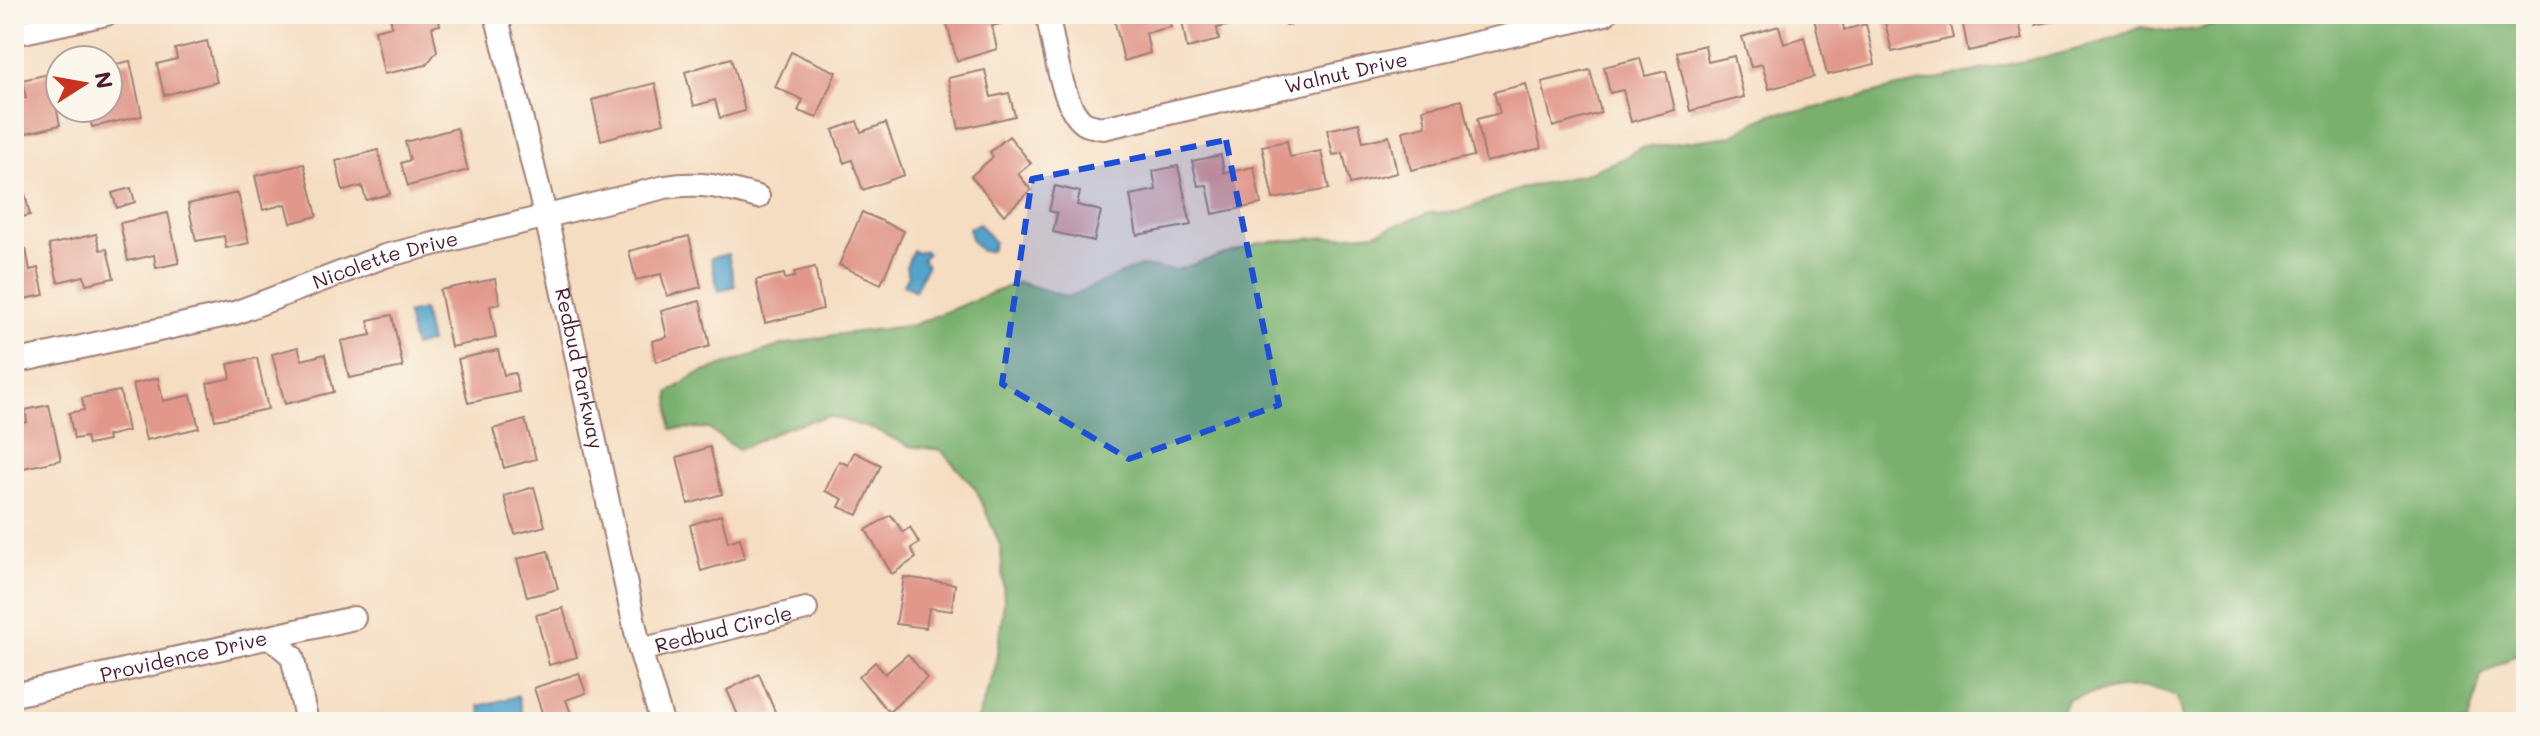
<svg xmlns="http://www.w3.org/2000/svg" width="2540" height="736" font-family="Mali,sans-serif">
<style>
.forest{fill:#79b06e;stroke:#62684c;stroke-width:2}
.water{fill:#52a3cc;stroke:#4e617c;stroke-width:2}
.building{fill:#e1988b}
.lines{fill:none;stroke-linecap:round;stroke-linejoin:round}
.minor-casing{stroke:#a07e76;stroke-width:26}
.minor{stroke:#fff;stroke-width:22}
.marked{fill:#1d4ed8;fill-opacity:0.2;stroke:#1d4ed8;stroke-width:6;stroke-dasharray:16 10;stroke-linejoin:round}
.labels{text-anchor:middle;stroke-width:8;stroke-linejoin:round;paint-order:stroke}
.street-label{font-size:20px;fill:#4a1f2b;stroke:#fbf7ec}
</style>
<rect width="100%" height="100%" fill="#fbf7ec"/>
<filter id="ink" filterUnits="userSpaceOnUse"><feTurbulence type="fractalNoise" baseFrequency=".0125" numOctaves="2"/><feDisplacementMap in="SourceGraphic" scale="16" xChannelSelector="R" yChannelSelector="G"/><feConvolveMatrix kernelMatrix="1 2 1 2 8 2 1 2 1" color-interpolation-filters="sRGB"/></filter>
<filter id="wash" filterUnits="userSpaceOnUse"><feTurbulence type="fractalNoise" baseFrequency=".006" numOctaves="4" result="noise"/><feDisplacementMap in="SourceGraphic" scale="32" xChannelSelector="R" yChannelSelector="G"/><feGaussianBlur stdDeviation="1.8" result="paint"/><feColorMatrix in="noise" values="0 0 0 0 0 0 0 0 0 0 0 0 0 0 0 0 0 1.4 0 .05"/><feComposite in="paint" operator="in"/></filter>
<g filter="url(#wash)">
<rect width="100%" height="100%" fill="#f5ddc1"/>
<path class="forest" d="M2276,14H2526V648L2481,676L2469,722H2183L2177,697C2145,678 2100,691 2067,700L2058,722H976L995,669L1004,602L1001,547L976,489L941,450L909,446L876,430L829,416L787,427L738,450L708,428L671,429L669,393L695,375L782,345L834,335L913,325L1019,282L1068,297L1140,266L1176,270L1259,243L1375,233L1429,213L1458,212L1525,187L1582,175L1622,159L1640,148L1731,136L1770,114L1808,110L1898,87L2059,54L2103,42L2141,27L2173,32L2202,28L2249,15Z"/>
<path class="water" d="M979,224L994,242L991,251H981L971,240L969,228Z
M913,250L917,253L925,251L927,254L922,259L927,265L915,291L903,284L909,276L906,267Z
M728,254L735,286L718,291L711,258Z
M423,310L430,342L414,346L407,314Z
M518,696L522,714L484,722L479,706Z"/>
<g id="blocks">
<path class="building" d="M402,14H438L440,25L432,27L437,51L426,65L384,74L375,30L392,26L390,16Z
M957,14H1000L1003,23L992,26L997,49L957,61L945,17Z
M1113,14H1168L1171,27L1146,33L1150,53L1124,61Z
M1196,14H1241L1243,22L1217,28L1219,40L1187,48L1182,21L1197,18Z
M1283,14H1311L1312,18L1286,26Z
M1831,14H1841L1844,30L1866,24L1875,64L1827,75L1814,18Z
M1883,14H1947L1953,38L1892,52Z
M1961,14H2017L2023,39L1968,51Z
M2033,14H2078V15L2036,25Z
M1779,26L1784,44L1804,37L1814,77L1769,89L1762,64L1751,67L1742,37Z
M207,41L217,82L164,95L157,64L177,59L175,49Z
M1705,45L1708,62L1734,56L1744,97L1690,111L1677,52Z
M791,52L836,72L817,118L798,111L803,100L775,87Z
M731,58L745,111L720,118L715,100L694,106L685,72Z
M1640,58L1645,76L1666,71L1675,110L1631,122L1623,90L1610,93L1604,67Z
M130,61L142,116L92,127L88,108H108V66Z
M985,70L991,97L1009,93L1015,116L959,129L948,78Z
M1590,70L1601,113L1553,127L1542,82Z
M49,74L60,125L14,136V100L26,98L22,80Z
M655,83L664,123L601,140L592,100Z
M1526,84L1541,148L1486,162L1477,119L1500,113L1494,92Z
M1462,100L1474,156L1411,170L1403,131L1426,126L1423,109Z
M857,121L861,132L886,123L904,175L863,190L852,160L844,163L833,130Z
M1359,123L1363,142L1389,136L1397,173L1350,184L1343,153L1333,155L1327,130Z
M457,128L468,170L408,186L401,163L410,160L405,142Z
M1009,136L1031,163L1018,174L1031,190L1004,215L971,176L993,157L990,152Z
M1287,141L1290,157L1321,151L1329,189L1273,199L1262,146Z
M378,150L390,194L366,200L362,186L343,191L336,161Z
M1221,155L1224,173L1254,167L1261,204L1213,214L1207,185L1198,186L1192,161Z
M304,164L317,216L291,223L286,204L263,210L255,176Z
M1178,166L1191,225L1137,235L1130,195L1156,190L1153,171Z
M1055,186L1080,192L1077,205L1101,211L1094,241L1053,232L1057,213L1049,211Z
M131,188L135,202L117,208L112,193Z
M238,193L249,243L226,248L224,236L196,241L188,204Z
M25,194L30,215L14,219V196Z
M862,212L904,231L881,284L839,265Z
M168,213L179,263L156,268L154,255L128,261L120,223Z
M96,234L100,250L107,249L114,278L86,284L84,276L58,282L49,245Z
M689,236L701,287L667,296L661,274L636,280L629,251Z
M26,249L30,270L38,268L44,295L19,300L17,292L14,293V251Z
M815,267L823,309L765,323L756,280L784,274L785,279L795,277L794,272Z
M495,279L500,304L490,306L496,338L451,347L440,290Z
M700,301L710,346L656,362L652,341L667,337L661,311Z
M392,315L403,367L349,378L341,341L371,335L368,320Z
M298,347L302,360L325,354L334,392L285,404L272,354Z
M498,350L504,375L515,373L519,392L468,403L458,359Z
M257,358L268,409L215,420L207,383L231,378L228,364Z
M158,378L163,401L191,395L199,428L146,440L133,384Z
M120,391L128,431L107,436L108,441L88,445L86,437L74,439L69,413L84,410L82,398Z
M49,405L61,460L14,470V425L27,422L25,410Z
M525,420L536,459L504,468L493,429Z
M710,447L722,494L688,504L677,457Z
M854,452L881,465L858,515L839,507L843,499L825,491L839,461L848,465Z
M534,487L545,526L515,534L504,496Z
M721,515L728,542L740,538L745,558L701,571L690,525Z
M891,515L903,532L910,527L919,543L911,548L916,558L892,574L866,530Z
M548,551L558,589L527,597L517,559Z
M904,577L955,584L952,611L929,608L926,628L896,624Z
M563,608L577,657L549,665L536,615Z
M908,654L927,678L889,712L859,677L875,662L885,674Z
M579,673L586,693L566,700L574,722H545L534,688Z
M759,674L776,714L759,722H741L727,690Z"/>
</g>
</g>
<g filter="url(#ink)">
<use href="#blocks" fill-opacity="0" stroke="#a07e76" stroke-width="2"/>
<g class="lines">
<defs>
<g id="minor">
<path id="s1" d="M496,14L552,243L640,650L662,722"/>
<path id="s2" d="M1047,14C1054,41 1061,107 1084,123C1089,126 1097,127 1103,128L1605,14"/>
<path d="M14,34L106,14"/>
<path id="s3" d="M14,362L235,313L385,256L665,187C702,181 722,187 758,197"/>
<path d="M270,637L292,656L307,722"/>
<path id="s4" d="M640,650L806,609"/>
<path id="s5" d="M14,695L354,618"/>
</g>
</defs>
<use href="#minor" class="minor-casing"/>
<use href="#minor" class="minor"/>
</g>
</g>
<path class="marked" d="M1226,140L1279,405L1129,459L1002,384L1032,179Z"/>
<g class="labels">
<g class="street-label">
<text dy="7" stroke="none"><textPath href="#s2" startOffset="386">Walnut Drive</textPath></text>
<text dy="7" stroke="none"><textPath href="#s3" startOffset="386">Nicolette Drive</textPath></text>
<text dy="7" stroke="none"><textPath href="#s1" startOffset="364">Redbud Parkway</textPath></text>
<text dy="7" stroke="none"><textPath href="#s4" startOffset="86">Redbud Circle</textPath></text>
<text dy="7" stroke="none"><textPath href="#s5" startOffset="174">Providence Drive</textPath></text>
</g>
</g>
<rect width="2540" height="736" fill="none" stroke="#fbf7ec" stroke-width="48"/>
<g transform="translate(84 84) rotate(79)"><circle r="38" fill="#fbf7ec" stroke="#b4a19f" stroke-width="2"/>
<path d="M0-6L14 30L0 20L-14 30Z" fill="#c8321e"/>
<text y="-12" font-size="22" font-weight="bold" text-anchor="middle" fill="#4a1f2b">N</text>
</g>
</svg>
